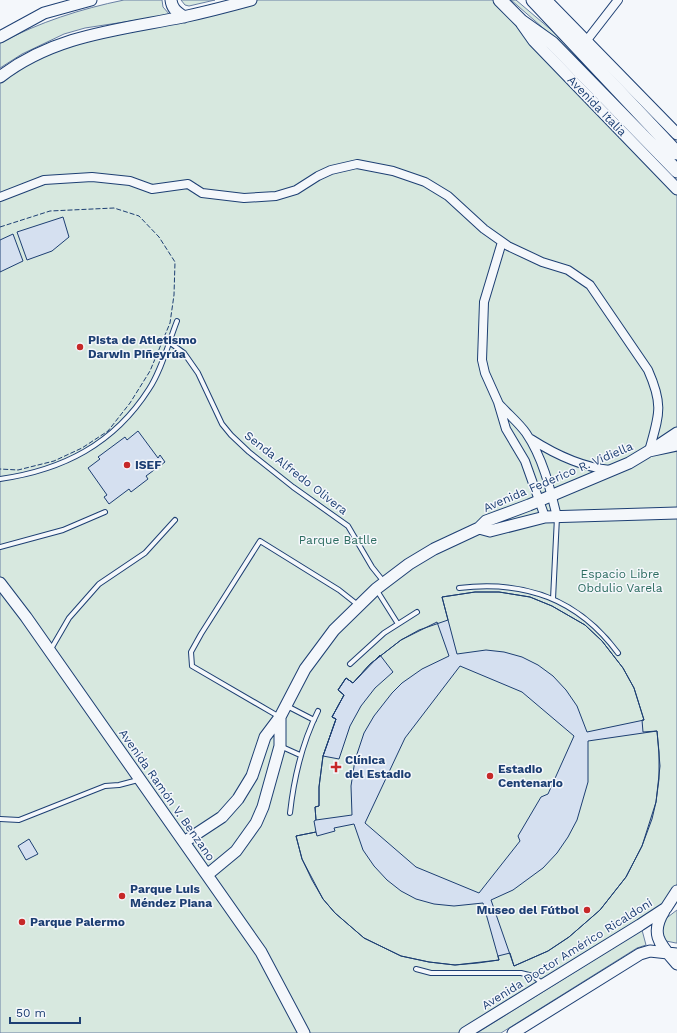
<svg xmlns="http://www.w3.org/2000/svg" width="677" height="1033" font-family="'Work Sans',sans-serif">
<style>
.green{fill:#d7e8df;stroke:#687fa3}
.building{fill:#d5e0f0;stroke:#1d3f73;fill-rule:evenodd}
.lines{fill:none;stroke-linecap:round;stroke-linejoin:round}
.service-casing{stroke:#1d3f73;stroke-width:6}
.minor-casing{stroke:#1d3f73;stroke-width:10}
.tertiary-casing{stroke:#1d3f73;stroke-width:13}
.primary-casing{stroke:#1d3f73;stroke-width:15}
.service{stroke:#f4f7fb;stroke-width:4}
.minor{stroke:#f4f7fb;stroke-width:8}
.tertiary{stroke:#f4f7fb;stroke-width:11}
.primary{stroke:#f4f7fb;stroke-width:13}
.fence{stroke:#1d3f73;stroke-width:1;stroke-dasharray:5 2;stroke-linecap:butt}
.poi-dot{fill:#c62828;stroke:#f4f7fb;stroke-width:1.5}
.labels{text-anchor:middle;stroke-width:3;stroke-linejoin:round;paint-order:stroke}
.street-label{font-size:12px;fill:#1d3f73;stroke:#f4f7fb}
.poi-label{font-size:12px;font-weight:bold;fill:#1d3f73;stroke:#f4f7fb;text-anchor:start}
.park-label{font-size:12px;fill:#2c6c60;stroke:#f4f7fb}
</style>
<rect width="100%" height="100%" fill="#f4f7fb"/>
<path class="green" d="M124,0H162L163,7L170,15L85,28L64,34L22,54L0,68V43C40,22 80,9 124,0Z
M181,0H215L189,6L185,5Z
M251,0H500L677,189V891L672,899L465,1033H0V77L51,47Z
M511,0H516L569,45L598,80L558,41Z
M677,910V943H676L666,941L661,931L664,920Z
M642,930L646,945L637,948L501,1033H477Z"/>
<path class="building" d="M63,217L69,237L52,251L27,260L17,232Z
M13,234L23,261L0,272V240Z
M138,431L158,458L160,455L165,462L146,476L148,479L131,492L129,489L109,504L104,497L107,495L88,468L100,459L98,457L125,437L127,440Z
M475,592H499L530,597L552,606L585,625L602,641L623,668L634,688L644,720H642L643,732L657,731L659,752V779L656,802L652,819L642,846L626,877L600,910L569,937L548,951L514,966L510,953L498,956L499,960L478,963L455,965L429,962L401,956L364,938L335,913L323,899L302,859L296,836L316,832L314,821L316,820L315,807L319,806V787L323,756L336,719L332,717L344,695L338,690L346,678L353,683L370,664L401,640L419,630L448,620L442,597ZM460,666L522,692L574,736L548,794L541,797L518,836L520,841L479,893L416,867L365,823L405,738Z
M475,592H499L530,597L552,606L585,625L602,641L623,668L634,688L644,720L587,732L577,706L566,690L553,676L538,665L522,657L504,652L486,650L457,654L442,597Z
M437,622L449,656L422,669L402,683L392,693L374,716L364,733L355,760L351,786L352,815L316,820L315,807L319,806V787L323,756L336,719L332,717L344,695L338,690L346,678L353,683L370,664L401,640Z
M380,655L393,672L375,688L361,706L350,726L339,759L323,756L336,719L332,717L344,695L338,690L346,678L353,683Z
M657,731L660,766L656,802L642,846L626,877L600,910L569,937L548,951L514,966L491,900L513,890L543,868L557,853L568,837L577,820L588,782V741Z
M354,824L363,850L374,866L387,880L401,891L416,899L434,904L454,906L483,903L499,960L455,965L429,962L401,956L364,938L335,913L323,899L312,880L302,859L296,836L316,832L317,836L335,831L334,828Z
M29,839L38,854L26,860L18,846Z"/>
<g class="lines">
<defs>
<path id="service" d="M169,342L184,353L198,373L222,424L231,435L249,452L293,487L348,526L372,567L384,582
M0,479C63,470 114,444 149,389C162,369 168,344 177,321
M0,547L63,530L105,512
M459,588C525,580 578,599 618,653
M376,589L398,624
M553,599L557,517
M51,649L69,618L99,584L145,553L175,520
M350,664L384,633L417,612
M287,706L314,720
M278,716L192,666L191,652L201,634L260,541L339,590L358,605
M280,746L300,755
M290,813C294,777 302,743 318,711
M0,819L19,820L105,786L119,785L138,780
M416,969L431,973H521L533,976L542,983"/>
<path id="minor" d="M587,40L618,0
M0,197L44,180L92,177L130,181L152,189L188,184L202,193L244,198L276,196L296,190L318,176L331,170L357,164L393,171L425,182L448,196L484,229L508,246L542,262L568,270L590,285L648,370C664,406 659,415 649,451
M502,242L484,302L482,360L485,373L498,402L506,429L525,461L545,517
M499,404C508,414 519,423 526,433C543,458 550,488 557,517
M531,439C556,455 581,467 610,470"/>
<path id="tertiary" d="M171,0C172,9 177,12 184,17
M546,0L677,134
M522,24L534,41L677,189
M0,37L44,13L91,0
M0,77C54,35 118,30 183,17C206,12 229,6 251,0
M656,447L677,433
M479,528L490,531L545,517L677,513
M0,583L26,617L261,952L304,1033
M184,842L222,817L238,799L252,776L265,737L280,717L305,669L334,630L376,589L409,564L434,549L479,528L486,521L529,505L629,463L649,451L677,445
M207,875L236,851L256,823L263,807L280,746V717
M664,911C649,935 661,945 677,964
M465,1033L640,925L666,908L677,891
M513,1033L640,954L650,951L677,954"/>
<path id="primary" d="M500,0L521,21L552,43L677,171
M533,0L677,153"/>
</defs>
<use href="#service" class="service-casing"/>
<use href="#minor" class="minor-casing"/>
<use href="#tertiary" class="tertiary-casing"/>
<use href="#primary" class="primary-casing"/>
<use href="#service" class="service"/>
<use href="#minor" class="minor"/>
<use href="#tertiary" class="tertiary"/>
<use href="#primary" class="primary"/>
<path class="fence" d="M0,227L50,211L114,208L139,216L159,237L175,262L174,295L170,323L150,371L130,403L108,431L82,448L54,461L18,470L0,469"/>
</g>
<g class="poi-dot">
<circle cx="80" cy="347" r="4"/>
<circle cx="127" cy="465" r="4"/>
<path d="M334 761h4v4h4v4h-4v4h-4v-4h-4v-4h4z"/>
<circle cx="490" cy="776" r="4"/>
<circle cx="122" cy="896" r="4"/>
<circle cx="587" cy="910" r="4"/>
<circle cx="22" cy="922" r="4"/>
</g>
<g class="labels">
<g class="street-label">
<text transform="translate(597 106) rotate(46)" y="4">Avenida Italia</text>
<text transform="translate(296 473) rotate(38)" y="4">Senda Alfredo Olivera</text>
<text transform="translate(558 477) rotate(-23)" y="4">Avenida Federico R. Vidiella</text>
<text transform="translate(167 795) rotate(55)" y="4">Avenida Ramón V. Benzano</text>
<text transform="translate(567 954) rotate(-32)" y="4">Avenida Doctor Américo Ricaldoni</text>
</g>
<g class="poi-label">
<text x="88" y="344">Pista de Atletismo<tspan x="88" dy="14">Darwin Piñeyrúa</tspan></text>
<text x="135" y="469">ISEF</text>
<text x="345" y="764">Clínica<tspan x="345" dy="14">del Estadio</tspan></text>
<text x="498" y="773">Estadio<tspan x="498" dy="14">Centenario</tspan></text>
<text x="130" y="893">Parque Luis<tspan x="130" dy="14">Méndez Piana</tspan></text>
<text x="579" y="914" text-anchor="end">Museo del Fútbol</text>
<text x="30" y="926">Parque Palermo</text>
</g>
<g class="park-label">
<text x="338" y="544">Parque Batlle</text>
<text x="620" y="578">Espacio Libre<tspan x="620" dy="14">Obdulio Varela</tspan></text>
</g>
</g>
<path d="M10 1017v6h70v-6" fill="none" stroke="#1d3f73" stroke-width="2"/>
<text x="16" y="1017" font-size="12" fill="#1d3f73" stroke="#f4f7fb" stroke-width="3" paint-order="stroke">50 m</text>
</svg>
